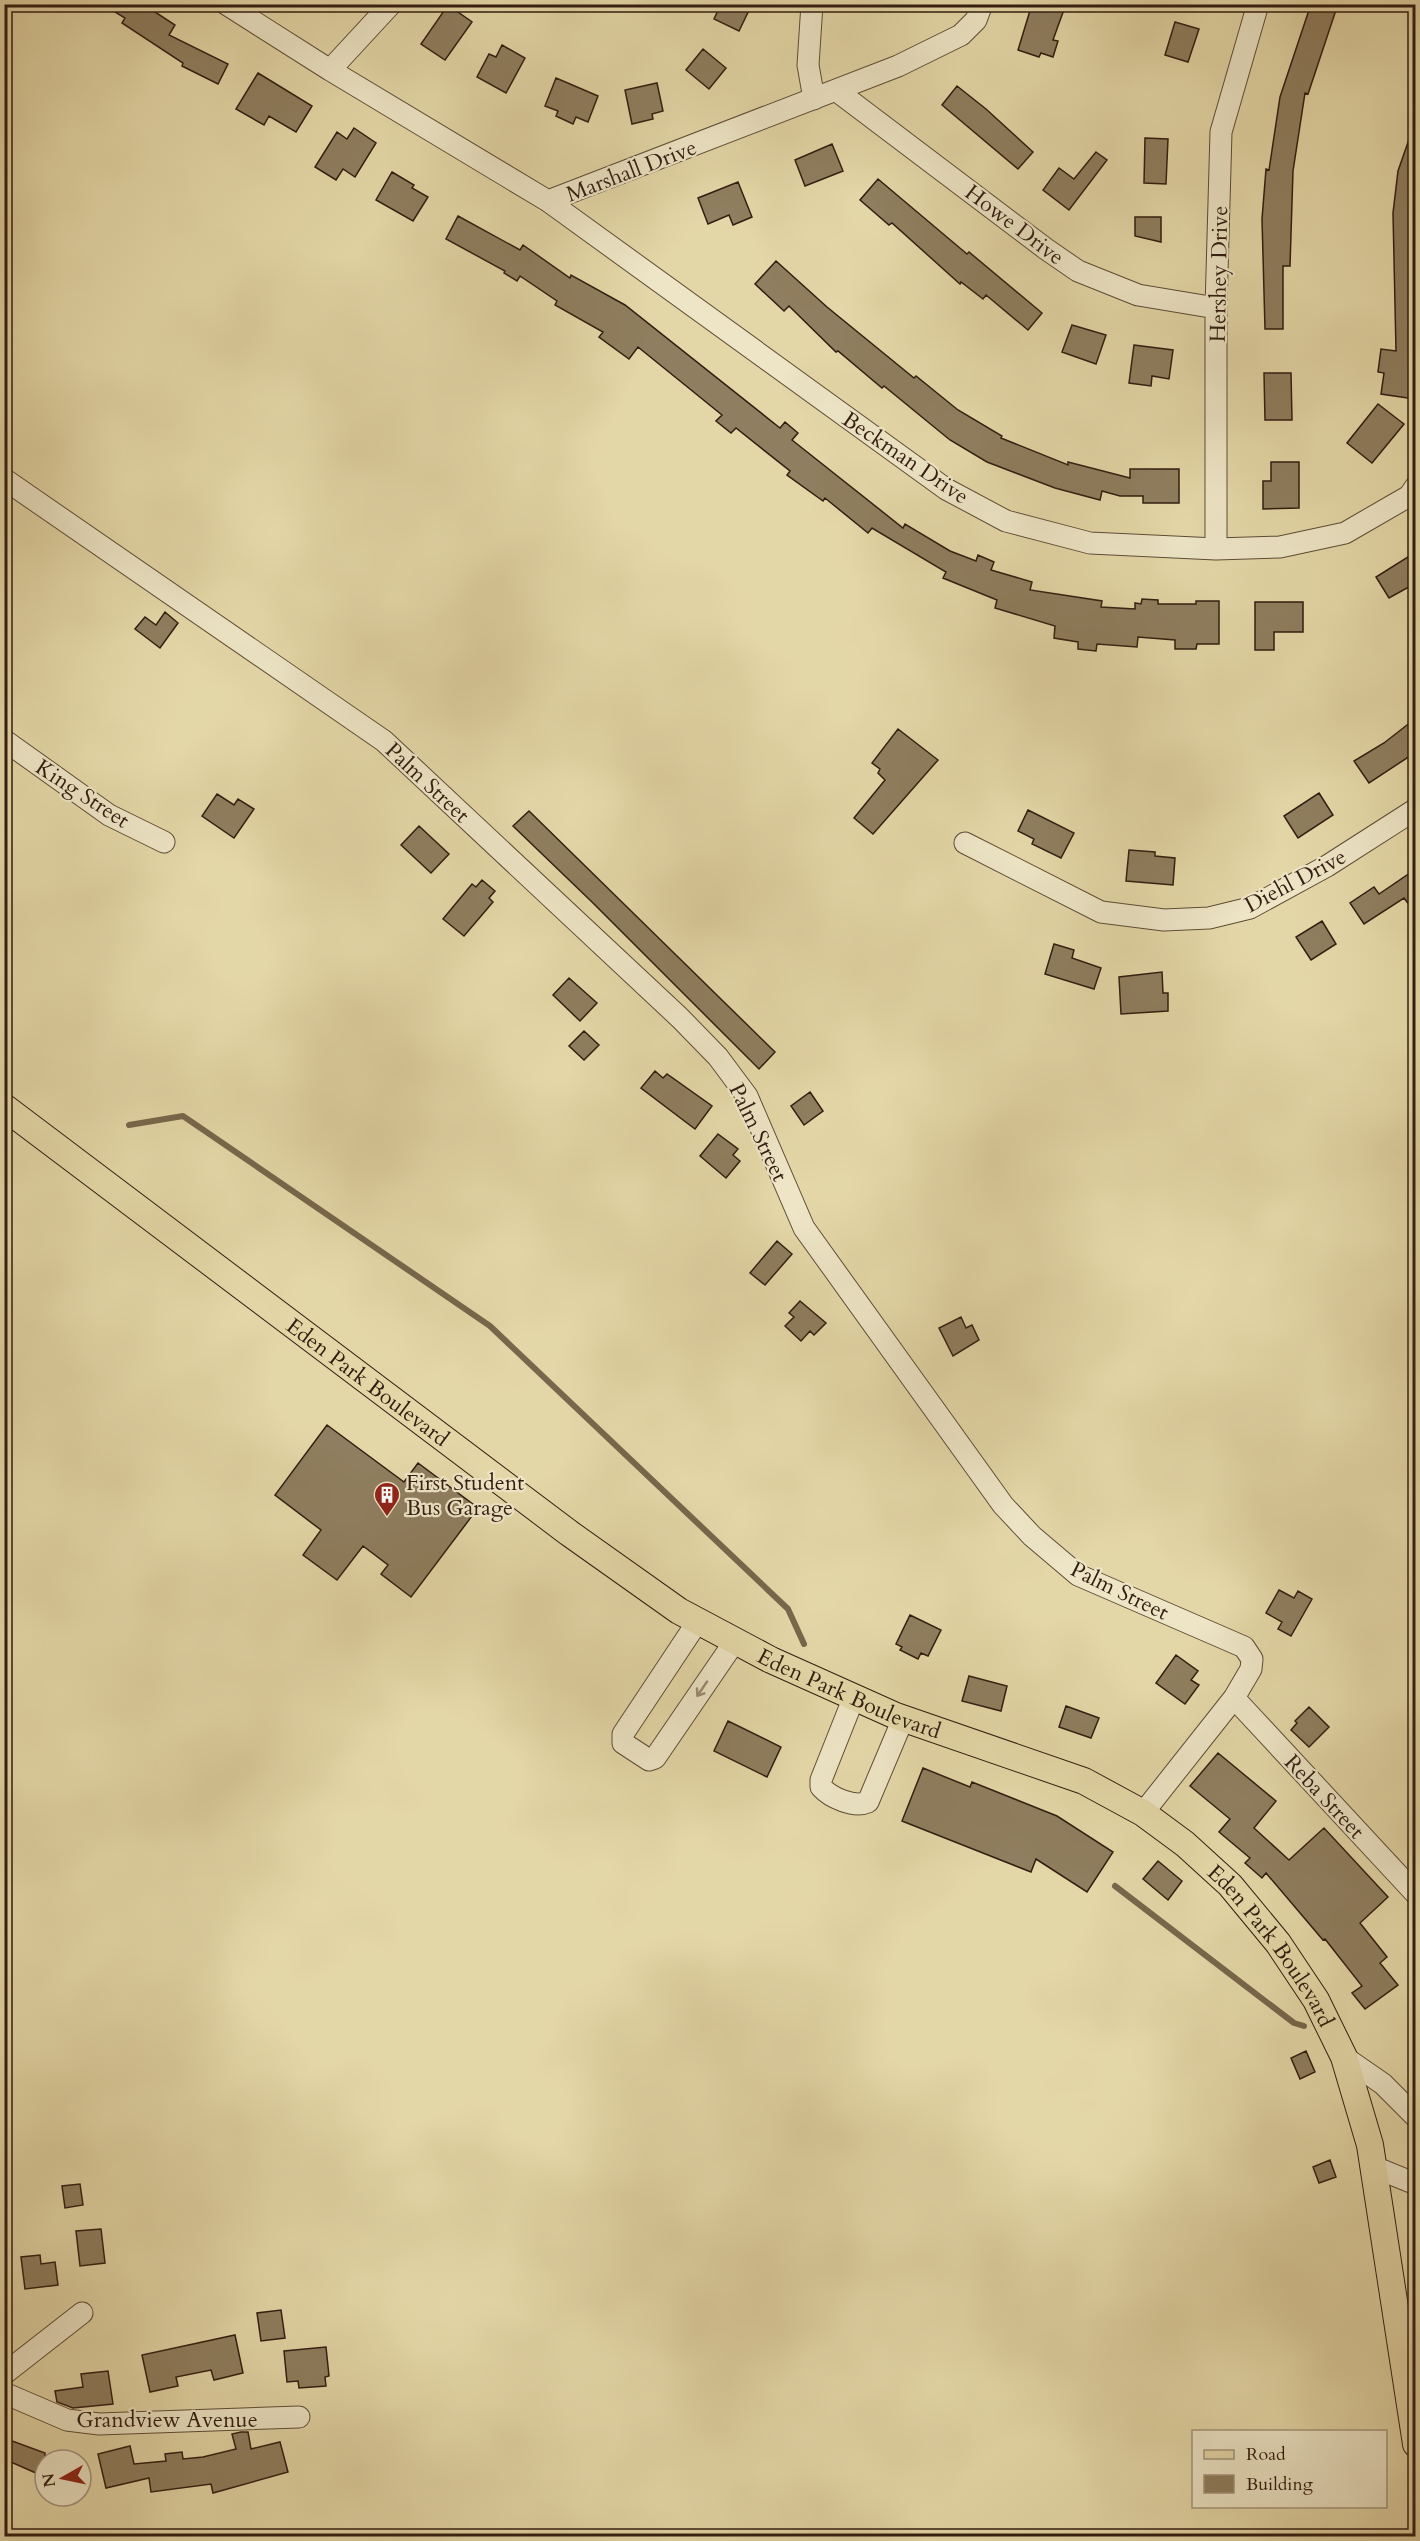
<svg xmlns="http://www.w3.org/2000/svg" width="1420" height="2541" font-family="Cardo,serif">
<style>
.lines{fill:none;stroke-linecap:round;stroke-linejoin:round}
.stream{stroke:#78674c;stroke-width:6}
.building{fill:#8f7e5f;stroke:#321d11;stroke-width:1.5}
.minor-casing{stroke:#5e4c36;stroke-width:23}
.major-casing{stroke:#321d11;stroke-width:28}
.minor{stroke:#ede5c6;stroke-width:21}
.major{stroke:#e4d7a7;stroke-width:26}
.oneway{stroke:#998b75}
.labels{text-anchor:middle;stroke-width:4.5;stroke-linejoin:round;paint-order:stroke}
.street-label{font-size:22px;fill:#321d11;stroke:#ede5c6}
.poi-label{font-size:22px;fill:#321d11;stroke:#ede5c6;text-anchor:start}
</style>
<rect width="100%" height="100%" fill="#e4d7a7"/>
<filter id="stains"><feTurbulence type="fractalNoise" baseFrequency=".00333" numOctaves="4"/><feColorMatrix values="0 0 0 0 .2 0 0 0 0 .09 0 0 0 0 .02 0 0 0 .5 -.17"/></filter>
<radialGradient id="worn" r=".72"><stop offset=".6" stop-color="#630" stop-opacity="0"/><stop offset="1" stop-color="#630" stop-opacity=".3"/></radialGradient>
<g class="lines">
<path class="stream" d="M129,1125L183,1116L490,1326L788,1609L804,1644
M1115,1886L1294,2023L1304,2026"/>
</g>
<path class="building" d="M102,4H143L175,25L169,35L228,64L218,84L182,66L183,63L122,23L125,18Z
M721,4H752L739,31L714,19Z
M1032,4H1066L1053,40L1058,41L1053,57L1041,53L1039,57L1018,50Z
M1311,4H1338L1308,94L1305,93L1293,171L1290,266H1283V329H1265L1262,219L1266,169L1269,170L1280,97Z
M448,5L472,22L445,60L421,44Z
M1175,22L1199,29L1188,62L1165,55Z
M502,45L525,58L506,93L477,77L489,54L496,57Z
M703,49L726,68L709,89L686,70Z
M258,73L312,106L296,132L269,116L264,125L236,109Z
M556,78L598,96L588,122L576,117L573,124L556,116L558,111L545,106Z
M657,83L663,111L652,114L653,119L632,124L625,90Z
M957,86L986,109L1033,152L1018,169L942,105Z
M354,128L376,143L355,177L343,169L336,180L315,167L337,132L347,139Z
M1413,128L1416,129V387L1414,399L1381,394L1384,373L1378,372L1381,349L1396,351L1393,213L1398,171Z
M1145,138L1168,139L1166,184L1144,183Z
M832,144L843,171L805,186L795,160Z
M1096,152L1107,160L1069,210L1043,190L1059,168L1074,179Z
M392,172L414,185L412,188L428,197L413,221L376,200Z
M878,179L967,254L969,252L1042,313L1028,330L986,295L983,299L961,282L960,284L892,223L889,225L860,200Z
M738,182L752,217L733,225L729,215L708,224L698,198Z
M458,216L520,250L523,245L570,278L571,275L625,305L780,428L785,422L798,433L792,440L903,528L905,524L950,551L976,561L978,555L994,562L991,570L1032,582L1030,590L1102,601L1101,607L1135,609V603L1141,604L1142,599L1158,600V604H1196V601H1219V644H1197L1196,649H1175V640L1138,637L1137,647L1097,644L1096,651L1078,649V642L1054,638L1055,626L995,608L997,600L943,578L946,572L872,528L868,533L825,498L823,501L787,475L790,471L736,428L731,433L716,421L722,415L638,347L629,359L599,337L603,332L555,305L557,301L520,276L517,281L504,273L505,271L446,239Z
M1135,217H1161V242L1135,236Z
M776,261L827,307L914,378L916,376L958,410L1002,436L1001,438L1068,465V462L1130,478V469H1179V503H1143V496H1120L1102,491L1100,500L1055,488L987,462L950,440L884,386L882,388L838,351L836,352L789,306L784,311L755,284Z
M1072,325L1106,335L1096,364L1062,352Z
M1134,345L1173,350L1169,379L1152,376L1151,386L1129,383Z
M1264,373H1291L1292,420H1265Z
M1378,404L1404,424L1372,463L1347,443Z
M1271,462H1299V508L1263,509V481H1271Z
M1411,555L1416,564V583L1389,598L1376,577Z
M1255,602H1303V632H1274V650H1255Z
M165,612L178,623L160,648L135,629L145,617L156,625Z
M1416,718V752L1369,783L1354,761L1384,743Z
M898,729L938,760L873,834L854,818L885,780L878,773L880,769L872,763Z
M1319,793L1333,815L1298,838L1284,816Z
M217,794L234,805L238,799L254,809L234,838L202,816Z
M1028,810L1074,833L1061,858L1032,844L1034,839L1018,831Z
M529,811L775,1052L759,1069L592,902L513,826Z
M419,826L449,854L431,873L401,845Z
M1129,850L1155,852V856L1175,858L1173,885L1126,881Z
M1416,869V914L1404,898L1364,924L1350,903L1374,887L1379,894Z
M482,880L495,891L489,898L493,902L464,936L443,919L472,884L476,887Z
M1322,921L1336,944L1311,960L1296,937Z
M1054,944L1074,950L1072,958L1101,968L1094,989L1045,974Z
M1162,972L1163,993H1168V1011L1121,1014L1119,977Z
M569,978L597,1003L580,1021L553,995Z
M584,1031L599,1045L584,1060L569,1046Z
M655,1071L663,1078L667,1074L712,1106L695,1129L641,1088Z
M810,1092L823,1111L804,1125L791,1106Z
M718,1134L738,1149L733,1155L740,1161L726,1178L700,1156Z
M777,1241L792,1254L765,1285L750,1273Z
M800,1301L826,1323L814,1335L810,1331L801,1341L785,1326L794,1317L789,1313Z
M961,1317L966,1328L972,1325L979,1340L953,1356L939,1328Z
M327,1425L404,1482L418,1463L478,1508L411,1597L381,1574L388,1565L363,1546L337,1580L303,1555L321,1530L275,1495Z
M1279,1590L1294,1598L1298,1591L1312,1599L1291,1636L1278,1629L1282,1622L1266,1613Z
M910,1615L941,1630L928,1656L921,1653L918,1659L900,1650L902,1647L896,1644Z
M1176,1655L1198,1671L1191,1680L1199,1685L1185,1704L1156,1683Z
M969,1676L1007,1686L1001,1711L962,1701Z
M1066,1706L1099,1718L1091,1738L1059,1727Z
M1309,1707L1329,1727L1309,1747L1291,1730L1297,1723L1295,1721Z
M728,1721L781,1747L767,1777L714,1751Z
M1218,1753L1276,1801L1254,1828L1289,1860L1324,1828L1388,1897L1360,1923L1387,1957L1380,1963L1398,1985L1365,2009L1352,1993L1362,1986L1325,1939L1323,1940L1266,1873L1262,1878L1245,1863L1250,1858L1219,1832L1230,1819L1190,1786Z
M923,1768L970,1787L972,1782L1057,1816L1113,1852L1087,1892L1036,1859L1031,1872L902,1821Z
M1158,1861L1182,1881L1168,1900L1143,1879Z
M1306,2051L1315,2072L1300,2079L1291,2058Z
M1330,2160L1336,2177L1319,2183L1313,2167Z
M80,2184L83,2205L65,2208L62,2186Z
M101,2229L105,2263L80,2266L76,2231Z
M40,2255L41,2264L55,2262L58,2285L25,2289L21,2257Z
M281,2310L285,2338L261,2341L257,2313Z
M235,2335L243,2373L214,2380L211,2370L176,2377L178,2386L150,2392L142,2355Z
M326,2347L329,2376L325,2377L326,2386L299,2388L298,2381L287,2382L284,2351Z
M108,2371L113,2404L73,2408L57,2402L55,2391L83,2387L81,2374Z
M241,2432H248L251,2449L280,2442L288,2472L213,2493L211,2484L151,2492L149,2478L106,2488L98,2454L130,2446L134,2464L166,2461L165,2454L182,2452L183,2459L203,2457L236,2449L232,2434Z
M4,2438L45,2453V2477L4,2459Z"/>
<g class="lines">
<defs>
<path id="minor" d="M226,4L330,70L548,201L946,489L1006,521L1090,543L1216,549L1280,547L1345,533L1409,496L1416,486
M812,4L808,65L814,99
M330,70L391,4
M837,91L1046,249L1078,271L1138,295L1216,308
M548,201L898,66L961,35L976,20L982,4
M4,479L384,741L680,1018L718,1057L747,1096L804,1228L1003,1505L1032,1536L1078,1575L1244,1647L1252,1659L1251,1669L1234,1698L1143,1813
M1216,549V308L1221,132L1258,4
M4,740L109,815L164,842
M965,843L1101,912L1164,920L1209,918L1250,908L1327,866L1416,809
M698,1621L623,1734V1743L649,1760L655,1758L735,1641
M854,1697L821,1780V1787C831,1798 854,1808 868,1802L903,1719
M1234,1698L1416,1894
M1344,2057L1383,2084L1416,2117
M1374,2167L1416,2184
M4,2374L82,2313
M4,2393L67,2420L99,2424L299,2417"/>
<g id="major">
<path id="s1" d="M4,1107L569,1533L679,1611L771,1660L896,1716L1084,1781L1143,1813L1185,1844L1230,1885L1278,1943L1316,2000L1344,2057L1370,2145L1416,2444"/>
</g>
</defs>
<use href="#minor" class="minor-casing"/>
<use href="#major" class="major-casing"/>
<use href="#minor" class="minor"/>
<use href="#major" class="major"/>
</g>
<defs><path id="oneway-shaft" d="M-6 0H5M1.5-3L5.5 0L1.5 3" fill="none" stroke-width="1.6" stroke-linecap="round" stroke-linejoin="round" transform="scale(1.5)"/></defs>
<use class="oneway" href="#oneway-shaft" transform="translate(702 1689) rotate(124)"/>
<defs>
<symbol id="building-pin" viewBox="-11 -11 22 30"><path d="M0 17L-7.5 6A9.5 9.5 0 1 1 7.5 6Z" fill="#8f2418" stroke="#ede5c6"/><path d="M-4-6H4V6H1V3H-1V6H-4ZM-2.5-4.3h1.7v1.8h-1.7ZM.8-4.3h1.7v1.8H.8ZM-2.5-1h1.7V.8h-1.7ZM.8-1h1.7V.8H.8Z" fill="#fff"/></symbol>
</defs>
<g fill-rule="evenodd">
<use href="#building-pin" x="372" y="1480" width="30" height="40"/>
</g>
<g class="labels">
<g class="street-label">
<text transform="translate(631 170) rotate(-21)" y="8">Marshall Drive</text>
<text transform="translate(1015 224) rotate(37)" y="8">Howe Drive</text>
<text transform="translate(1218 274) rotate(-89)" y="8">Hershey Drive</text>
<text transform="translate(906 457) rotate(34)" y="8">Beckman Drive</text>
<text transform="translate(428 782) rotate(43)" y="8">Palm Street</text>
<text transform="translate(83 793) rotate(33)" y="8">King Street</text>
<text transform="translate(1295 880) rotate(-28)" y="8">Diehl Drive</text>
<text transform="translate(759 1132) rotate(64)" y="8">Palm Street</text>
<text dy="8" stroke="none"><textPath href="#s1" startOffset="456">Eden Park Boulevard</textPath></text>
<text transform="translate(1120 1590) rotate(26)" y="8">Palm Street</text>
<text dy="8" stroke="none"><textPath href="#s1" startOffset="1032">Eden Park Boulevard</textPath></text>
<text transform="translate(1325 1796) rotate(47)" y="8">Reba Street</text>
<text dy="8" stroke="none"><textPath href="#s1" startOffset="1536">Eden Park Boulevard</textPath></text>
<text x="167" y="2427">Grandview Avenue</text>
</g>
<g class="poi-label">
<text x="406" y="1490">First Student<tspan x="406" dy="25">Bus Garage</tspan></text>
</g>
</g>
<rect width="1420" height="2541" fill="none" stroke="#e4d7a7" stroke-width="24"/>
<rect x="6" y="6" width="1408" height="2529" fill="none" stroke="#321d11" stroke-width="3"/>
<rect x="12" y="12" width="1396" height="2517" fill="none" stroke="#321d11" stroke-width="1.5"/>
<rect x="1192" y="2430" width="195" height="78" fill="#ede5c6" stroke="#a2957e" stroke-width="1.5"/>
<rect x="1204" y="2450" width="30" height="9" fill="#e4d7a7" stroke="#a2957e" stroke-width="1.5"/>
<text x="1246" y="2460" font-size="18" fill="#321d11">Road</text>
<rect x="1204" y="2475" width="30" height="18" fill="#8f7e5f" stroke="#a2957e" stroke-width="1.5"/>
<text x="1246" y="2490" font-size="18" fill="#321d11">Building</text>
<g transform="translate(63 2478) rotate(261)"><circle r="28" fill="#ede5c6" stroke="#a2957e" stroke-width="1.5"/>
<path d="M0-4.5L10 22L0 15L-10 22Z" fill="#8f2418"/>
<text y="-9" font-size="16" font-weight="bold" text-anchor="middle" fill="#321d11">N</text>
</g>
<rect width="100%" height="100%" filter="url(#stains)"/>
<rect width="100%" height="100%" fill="url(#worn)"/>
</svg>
